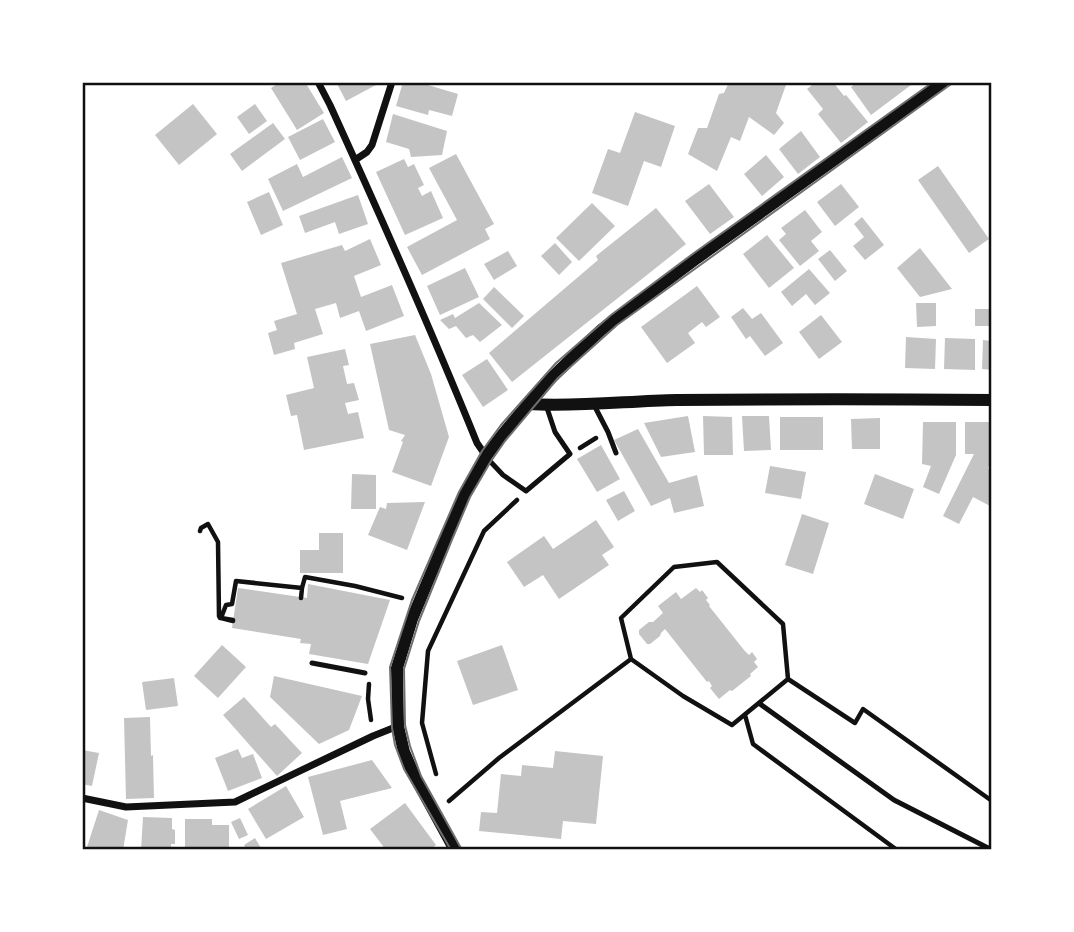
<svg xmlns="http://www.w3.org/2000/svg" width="1074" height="932" font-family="'Public Sans',sans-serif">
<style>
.building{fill:#c4c4c4}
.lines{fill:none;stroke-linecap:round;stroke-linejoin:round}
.path{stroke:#111;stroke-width:4.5}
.service{stroke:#111;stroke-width:5}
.minor{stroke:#111;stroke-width:7}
.tertiary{stroke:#111;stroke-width:12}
.tram{stroke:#707070;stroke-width:2}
.neatline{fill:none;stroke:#111;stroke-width:2.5}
</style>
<rect width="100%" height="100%" fill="#fff"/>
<path class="building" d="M280,82H305L324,113L297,130L271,88Z
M336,82H374L376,85L346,101Z
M403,82H418L458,94L452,116L429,110L428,115L396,106Z
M729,82H787L776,113L784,123L774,135L749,117L740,141L731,137L717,171L688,154L698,128H707L719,94L724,93Z
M816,82H833L844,96L846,95L868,122L841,143L818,114L823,109L807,89Z
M857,82H915L871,115L851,87Z
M193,104L217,134L179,165L155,135Z
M255,104L267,121L249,134L237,117Z
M635,112L675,126L661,167L644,161L628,206L592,193L608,149L620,153Z
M393,114L447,131L442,155L411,157L409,149L386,142Z
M323,119L335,142L300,160L288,137Z
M273,123L285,139L242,171L230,154Z
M801,131L820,157L798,174L779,149Z
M456,154L494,224L485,229L490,239L422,275L407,247L457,220L429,168Z
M766,155L784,177L762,196L744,174Z
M342,157L352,178L283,211L268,179L297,164L303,177Z
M404,159L408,167L414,164L424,185L418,188L422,196L431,191L443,218L405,235L376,172Z
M938,166L989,239L969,253L918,180Z
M709,184L734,217L710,234L685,201Z
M841,184L859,207L835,226L817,202Z
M269,192L283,225L261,235L247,202Z
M358,195L368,224L339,234L335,222L305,233L299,216Z
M592,203L615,226L579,261L556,238Z
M656,208L686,244L512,382L489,353L598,260L596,256Z
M805,210L822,232L811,241L819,251L800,266L779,240L786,234L781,228Z
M862,217L884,245L865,260L853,246L864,237L854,224Z
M767,235L794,268L769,288L743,254Z
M370,239L381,265L354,276L361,297L392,285L404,316L366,331L359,311L340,318L336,303L315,309L323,334L294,343L295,349L274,355L268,333L277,330L274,321L297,314L281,263L342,245L345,251Z
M555,243L572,262L559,275L541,256Z
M920,248L952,289L920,297L897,268Z
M830,250L847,271L835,281L818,259Z
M508,251L517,266L494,280L484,264Z
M465,268L479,297L440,315L427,286Z
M809,269L830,293L815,305L806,294L792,306L781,292Z
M697,286L720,317L706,327L702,322L688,333L695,343L667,363L641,327Z
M494,287L524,316L512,328L483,299Z
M479,303L502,325L480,342L473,335L466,338L456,326L449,329L440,320L453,314L455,318Z
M916,303H936V326L917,327Z
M743,308L752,319L761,313L783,343L765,356L750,336L746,339L731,317Z
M975,309H992V326H975Z
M821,315L842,342L819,359L799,332Z
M415,335L431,374L449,437L431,486L392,472L403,442L401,441L405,435L389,430L370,344Z
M906,337L936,339L935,369L905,368Z
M945,338L975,339V370L944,369Z
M983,340L992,341V370L982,369Z
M345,349L349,365L343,366L347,384L354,383L359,400L345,403L348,414L358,412L364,438L304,450L297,415L291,416L286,395L314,388L307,357Z
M487,359L508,390L483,407L462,375Z
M688,416L695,452L661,457L644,423Z
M703,416L732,417L733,455H704Z
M742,416H769L771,450L744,451Z
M780,417H823V450H780Z
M880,418V449H852L851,419Z
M923,422H956V455L939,494L923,487L931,466L922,464Z
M965,422H992V460L988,468L992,472V507L973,497L959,524L943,516L974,454H965Z
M638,429L669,483L697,475L704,506L674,513L670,498L651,506L614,440Z
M601,445L620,479L597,492L577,459Z
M770,466L806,472L801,499L765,493Z
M352,474L376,475V509H351Z
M875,474L914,489L903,519L864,504Z
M624,491L635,511L618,521L606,500Z
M425,502L407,550L368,535L380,507L386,509L387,503Z
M802,514L829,523L813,574L785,565Z
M596,520L614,547L602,555L609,565L559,599L543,575L524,587L507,562L544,536L553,549Z
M319,533H343V573H300V550H319Z
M308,584L390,600L368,664L309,654L311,644L300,643L301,639L232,628L238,588L307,598Z
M696,588L700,592L702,590L708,598L706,600L710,605L709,606L744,650L749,655L752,652L757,659L754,662L758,667L750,674L751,676L732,691L730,690L719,699L710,688L712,686L709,681L707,682L665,629L661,633L660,636L650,644H647L639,634V630L649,622H653L663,613L658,606L676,592L681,599Z
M222,645L246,667L218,698L194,676Z
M502,645L518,690L473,705L457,661Z
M274,676L362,696L349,730L319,744L270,697Z
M174,678L178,706L146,710L142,682Z
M244,697L271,727L275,724L302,753L277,776L223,715Z
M150,717L151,756L153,755L154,798L126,799L124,718Z
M238,749L242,758L253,754L262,778L228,791L215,758Z
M82,750L99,753L92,786L82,784Z
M555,751L603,756L596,824L563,821L561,839L479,831L481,812L497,813L501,774L521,776L522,765L553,768Z
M372,760L392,788L340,801L347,829L323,835L308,777Z
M286,786L304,817L266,839L248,809Z
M405,803L436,845L430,850H386L370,829Z
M99,810L128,820L123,850H93L87,847Z
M143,817L172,818V829L175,830V844H171V850H141Z
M240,818L248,835L239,839L231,822Z
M185,819H212V825H229V848L185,849Z
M255,838L261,848L258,850H247L244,845Z"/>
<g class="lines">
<path class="path" d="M580,448L596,438
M200,531L201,528L208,524L218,542L219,616L220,618
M717,562L783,624L788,679L732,725L683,696L631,659L621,618L674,567Z
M301,598L302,588
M221,618L226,605L232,604L236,581L302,588L305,577L355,586L402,598
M233,621L221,618L233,620
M788,679L855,723L863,709L992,801
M369,684L368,699L371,720
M745,715L753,744L897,850
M436,774L422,723L428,651L484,531L517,500
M449,801L499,758L631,659"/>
<path class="service" d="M594,405L608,432L616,453
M487,458L503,475L526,491L570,454L555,432L546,405
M312,663L365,673
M760,704L894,800L992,850"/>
<path class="minor" d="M318,82L330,105C381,217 431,329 477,443L486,456
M355,160L367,152L372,145L392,82
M82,798L126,807L235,802L373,736L398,726"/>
<path class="tertiary" d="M528,404C578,407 627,401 677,400C782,399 887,399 992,400
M455,850L414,775L404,752L398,726L397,668L412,619L448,533L465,494L486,456L503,434L543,386L601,330L697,258L943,82"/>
<path class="tram" d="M451,850L404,769L395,745L392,728L390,667L412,600L459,492L482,451L501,425L556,363L611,315L694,253L933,82
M462,850L421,776L410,746L405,725L404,669L419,621L451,542L470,497L491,461L505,441L558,378L617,325L954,82"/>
</g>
<rect width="1074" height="932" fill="none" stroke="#ffffff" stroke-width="168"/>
<rect x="84" y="84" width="906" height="764" class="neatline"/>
</svg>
